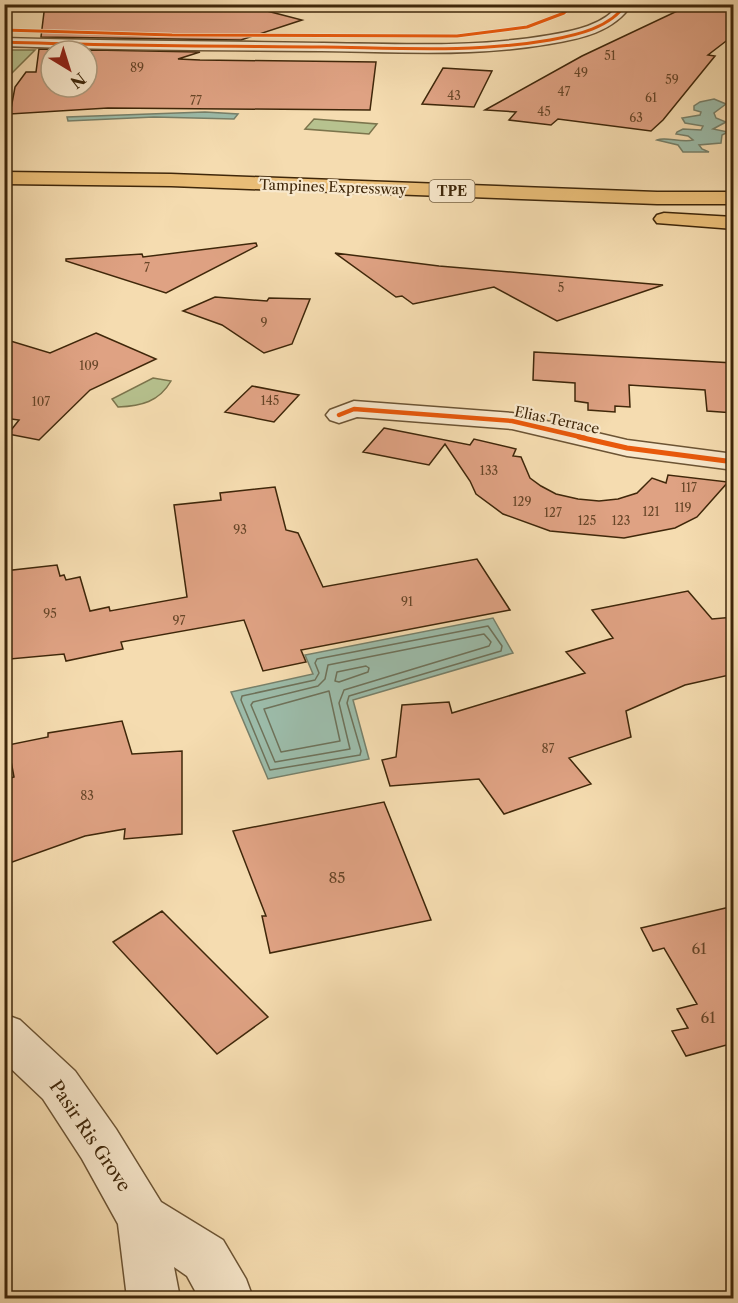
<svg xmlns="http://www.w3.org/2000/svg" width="738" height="1303" font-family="'Libre Caslon Text',serif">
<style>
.green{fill:#b7c28f;stroke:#7b744c;stroke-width:1.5}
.water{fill:#9cbcaa;stroke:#77806a;stroke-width:1.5}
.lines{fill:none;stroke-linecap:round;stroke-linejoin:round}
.shore{stroke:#6e725a;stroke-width:1.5}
.building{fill:#dfa283;stroke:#3f270a;stroke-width:1.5;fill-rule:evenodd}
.minor-casing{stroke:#6c5434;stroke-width:3}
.motorway-casing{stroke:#3f270a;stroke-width:3}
.minor{fill:#f8e8cc;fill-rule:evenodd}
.motorway{fill:#eabe78;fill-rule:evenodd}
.cycleway-far2-casing{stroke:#f8e8cc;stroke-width:4.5}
.cycleway-far1-casing{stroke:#f8e8cc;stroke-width:8}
.cycleway-casing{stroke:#f8e8cc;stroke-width:9}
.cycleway-far2{stroke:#e8590c;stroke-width:3}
.cycleway-far1{stroke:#e8590c;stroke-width:4.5}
.cycleway{stroke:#e8590c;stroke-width:5}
.labels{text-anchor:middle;stroke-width:4.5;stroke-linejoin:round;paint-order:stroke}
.number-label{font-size:12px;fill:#674628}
.far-street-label{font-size:14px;fill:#3f270a;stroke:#f8e8cc}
.shield{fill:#f8e8cc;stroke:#766144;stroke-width:1.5}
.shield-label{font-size:14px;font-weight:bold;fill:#3f270a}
.near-number-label{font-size:15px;fill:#674628}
.near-street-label{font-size:18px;fill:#3f270a;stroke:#f8e8cc}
</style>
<rect width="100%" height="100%" fill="#f5dcb0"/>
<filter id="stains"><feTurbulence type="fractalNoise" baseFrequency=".00333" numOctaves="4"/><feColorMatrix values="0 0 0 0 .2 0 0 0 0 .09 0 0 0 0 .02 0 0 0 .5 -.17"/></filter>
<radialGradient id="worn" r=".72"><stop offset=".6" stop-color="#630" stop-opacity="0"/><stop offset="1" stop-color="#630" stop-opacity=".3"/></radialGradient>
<path class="green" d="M5,50H35L5,80Z
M314,119L377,124L369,134L305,129Z
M153,378L171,381C159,402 141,406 118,407L112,399Z"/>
<path class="water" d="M714,99L726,104L714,113L716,118L726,122L713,129L728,132L722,135L721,143L699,145L702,149L709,152H683L678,145L657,140C665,136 681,143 693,140L688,136L676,134L677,132L683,129L701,130L703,126L685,123L682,118L700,115L701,112L694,110V106L700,102Z
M205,112L238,114L234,119L154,117L68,121L67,117Z
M493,618L513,653L353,700L369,759L268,779L231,692L313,674L305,655Z"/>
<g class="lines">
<path class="shore" d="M488,626L502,646L501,651L349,696L347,703L361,751L360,755L270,770L241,700L242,696L315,680L319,673L315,663L317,659Z
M484,634L491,642L489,646L344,690L339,703L350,749L275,762L251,705L253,702L318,686L325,679L328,665Z
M366,666L369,668L368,672L339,682L335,681L337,672Z
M329,691L340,741L281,752L264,709Z"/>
</g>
<path class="building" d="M45,4H240L302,20L241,40L41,37Z
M692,4L734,6V35L708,55L715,56L663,120L651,131L558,119L551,125L509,120L516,112L485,110L582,56Z
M39,49L200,52L178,59L200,60L376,62L370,110L108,108L10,114L15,87L26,72H36ZM51,51H87V87H51Z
M443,68L492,71L474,107L422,104Z
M256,243L257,246L166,293L66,261V259L142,254L143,257Z
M335,253L439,266L663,285L557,321L494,287L413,304L402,296L396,297Z
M215,297L267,301L269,298L310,299L292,344L264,353L222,325L183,311Z
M96,333L156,359L90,390L39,440L8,434L19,420L4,418V339L50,353Z
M534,352L734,363V413L707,411L705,390L629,385L630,407L615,406V412L588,410V403L575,401V383L533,380Z
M252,386L299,395L274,422L225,412Z
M384,428L470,445L474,439L516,449L513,456L521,457L530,478L541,486L556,494L578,499L599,501L618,499L637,493L652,478L666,483L668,475L728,482L697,517L675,528L624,538L550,531L503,514L476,494L470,481L445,444L429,465L363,452Z
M275,487L286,530L298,533L323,587L477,559L510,610L301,650L306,662L263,671L244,620L121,642L123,649L66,661L64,654L10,659L4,630V571L57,565L60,576L64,575L66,580L80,577L90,611L109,607L110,611L187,597L174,505L221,500L220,493Z
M688,591L712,619L734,617V674L685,685L626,711L631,737L569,758L591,784L504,814L479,779L390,786L382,760L396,757L402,705L449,702L452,713L585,673L566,652L613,638L592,610Z
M122,721L132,754L182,751V834L124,839L125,829L85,836L4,865V780L14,777L8,745L48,737V733Z
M384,802L431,920L270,953L262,916H266L233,831Z
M734,906V1043L686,1056L672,1031L688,1028L677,1009L697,1004L664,948L653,951L641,928Z
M162,911L268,1017L217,1054L113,942Z"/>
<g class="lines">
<defs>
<path id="minor" d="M619,4H632C614,32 580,39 549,44C474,57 398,52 322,51C216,50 110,50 4,46V38C111,41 217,41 323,43C399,44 475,48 550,35C573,31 605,25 619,4Z
M354,401L512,413L627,440L734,454V470L627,456L512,429L357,417L339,423L330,420L326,415L330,410Z
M4,1014L20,1020L75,1071L116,1129L161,1202L223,1240L246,1279L253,1298H199L187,1276L174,1267L180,1298H127L118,1224L82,1159L43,1099L4,1062Z"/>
<path id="motorway" d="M4,172L171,174L657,192H734V204H657L171,186L4,184Z
M664,213L734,217V229L657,223L654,219L657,215Z"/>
</defs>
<use href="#minor" class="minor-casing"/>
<use href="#motorway" class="motorway-casing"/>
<use href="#minor" class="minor"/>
<use href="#motorway" class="motorway"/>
<defs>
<path id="cycleway-far2" d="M4,30L172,35L457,36L527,27L564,13L574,4
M4,42C110,46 216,46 323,47C398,48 475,53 550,40C577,35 610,28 626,4"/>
<path id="cycleway-far1" d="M339,415L354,409L512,421L585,438"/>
<path id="cycleway" d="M579,437L627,448L734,462"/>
</defs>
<use href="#cycleway-far2" class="cycleway-far2-casing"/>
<use href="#cycleway-far1" class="cycleway-far1-casing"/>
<use href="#cycleway" class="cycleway-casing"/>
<use href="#cycleway-far2" class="cycleway-far2"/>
<use href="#cycleway-far1" class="cycleway-far1"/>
<use href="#cycleway" class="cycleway"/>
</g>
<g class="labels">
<g class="number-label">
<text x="610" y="60">51</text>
<text x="137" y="72">89</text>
<text x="581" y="77">49</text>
<text x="672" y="84">59</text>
<text x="564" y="96">47</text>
<text x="454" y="100">43</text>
<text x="651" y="102">61</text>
<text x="196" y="105">77</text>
<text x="544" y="116">45</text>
<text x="636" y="122">63</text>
<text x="147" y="272">7</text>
<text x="561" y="292">5</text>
<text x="264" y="327">9</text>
<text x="89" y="370">109</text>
<text x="270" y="405">145</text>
<text x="41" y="406">107</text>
<text x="489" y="475">133</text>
<text x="689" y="492">117</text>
<text x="522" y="506">129</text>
<text x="683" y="512">119</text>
<text x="651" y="516">121</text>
<text x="553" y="517">127</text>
<text x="587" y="525">125</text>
<text x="621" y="525">123</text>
<text x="240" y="534">93</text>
<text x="407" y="606">91</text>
<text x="50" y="618">95</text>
<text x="179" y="625">97</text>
<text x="548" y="753">87</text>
<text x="87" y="800">83</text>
</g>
<g class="far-street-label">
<text transform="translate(333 187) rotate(2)" y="5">Tampines Expressway</text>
<text transform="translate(557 420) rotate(12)" y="5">Elias Terrace</text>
</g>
<rect class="shield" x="429.5" y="180" width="45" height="22" rx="4.5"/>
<g class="shield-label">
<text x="452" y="196">TPE</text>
</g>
<g class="near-number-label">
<text x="337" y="883">85</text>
<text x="699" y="954">61</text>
<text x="708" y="1023">61</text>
</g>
<g class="near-street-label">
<text transform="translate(90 1136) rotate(56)" y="6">Pasir Ris Grove</text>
</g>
</g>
<rect width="738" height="1303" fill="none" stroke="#f5dcb0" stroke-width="24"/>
<rect x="6" y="6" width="726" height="1291" fill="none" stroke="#3f270a" stroke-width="3"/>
<rect x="12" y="12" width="714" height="1279" fill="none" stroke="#3f270a" stroke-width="1.5"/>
<g transform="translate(69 69) rotate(142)"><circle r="28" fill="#f8e8cc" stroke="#ae9b7e" stroke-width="1.5"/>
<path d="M0-4.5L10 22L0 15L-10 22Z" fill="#8f2418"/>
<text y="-9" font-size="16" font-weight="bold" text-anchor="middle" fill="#3f270a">N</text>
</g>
<rect width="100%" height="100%" filter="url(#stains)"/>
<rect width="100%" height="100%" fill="url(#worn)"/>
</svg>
